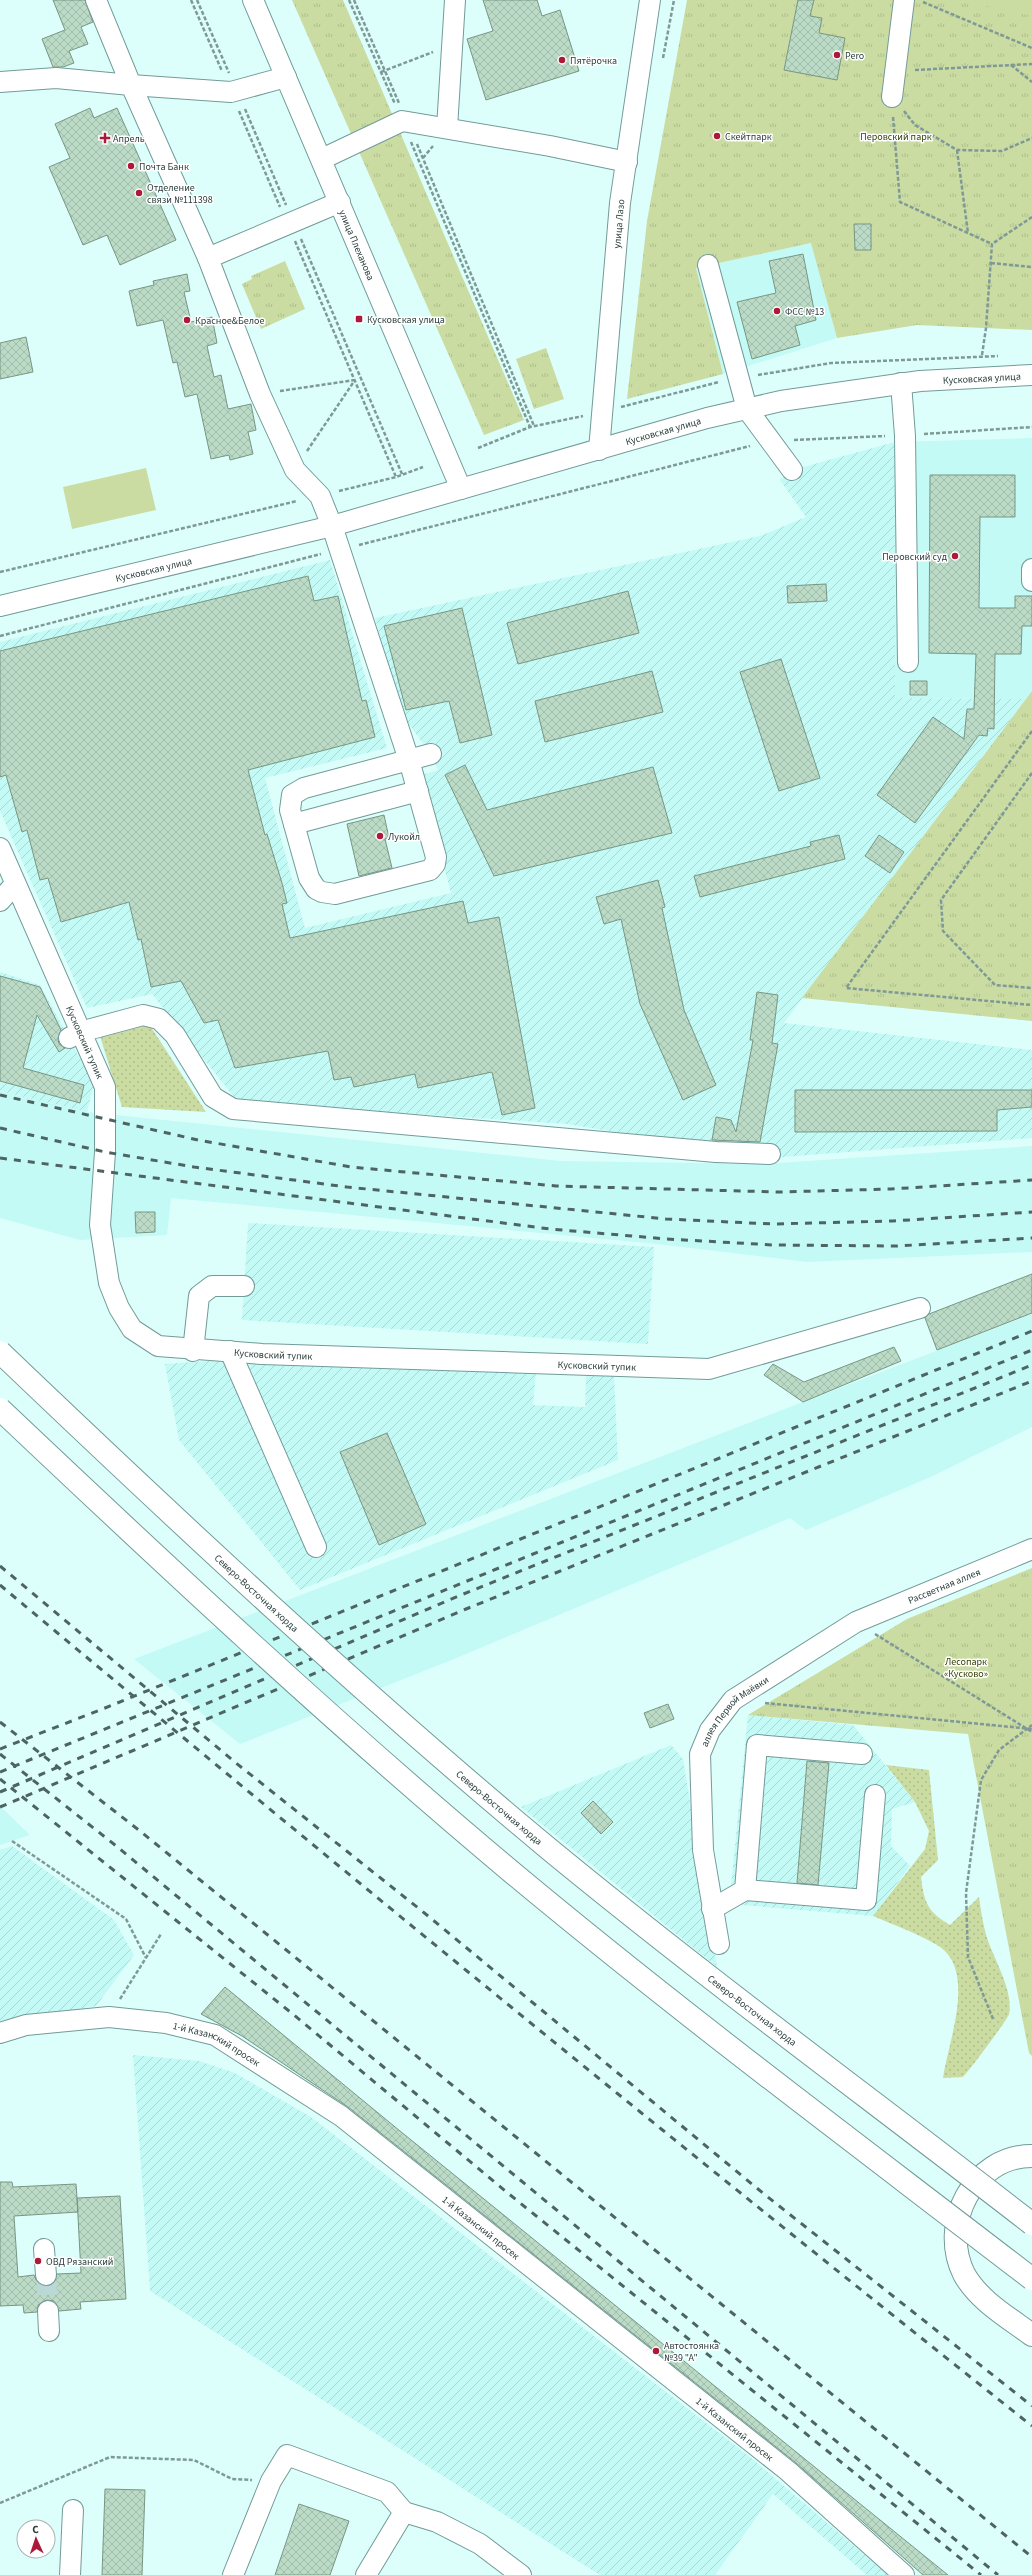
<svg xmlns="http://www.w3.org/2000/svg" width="1032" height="2575" font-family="'Source Sans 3',sans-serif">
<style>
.built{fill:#c3faf6}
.industrial{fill:url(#industrial-furrows)}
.grass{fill:url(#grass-dots)}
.park{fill:url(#park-tufts)}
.pitch{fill:#cadca2}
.building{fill:url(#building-cross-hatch);stroke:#789683}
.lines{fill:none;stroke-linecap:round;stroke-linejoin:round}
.minor-tunnel{stroke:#b9d8d6;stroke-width:20;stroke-dasharray:20 10;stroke-linecap:butt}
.minor-casing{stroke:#729b99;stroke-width:22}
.major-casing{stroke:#729b99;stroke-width:24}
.path{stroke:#7f9997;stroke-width:2.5;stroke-dasharray:4 2;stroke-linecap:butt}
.minor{stroke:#fff;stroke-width:20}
.major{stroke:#fff;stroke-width:22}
.rail{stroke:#4e6462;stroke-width:3;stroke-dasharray:7 7;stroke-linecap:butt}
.major-bridge-casing{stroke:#729b99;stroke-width:24;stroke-linecap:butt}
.major-bridge{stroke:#fff;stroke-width:22}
.poi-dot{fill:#ad1939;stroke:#fff;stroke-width:1.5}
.labels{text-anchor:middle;stroke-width:3;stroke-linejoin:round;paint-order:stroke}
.poi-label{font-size:10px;fill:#2c3e3d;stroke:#fff;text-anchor:start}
.park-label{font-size:10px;fill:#334000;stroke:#fff}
.street-label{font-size:10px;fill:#2c3e3d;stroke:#fff}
</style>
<defs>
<pattern id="industrial-furrows" width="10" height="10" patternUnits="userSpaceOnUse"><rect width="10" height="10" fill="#c3faf6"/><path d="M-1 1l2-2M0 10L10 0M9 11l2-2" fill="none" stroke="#a8d7d4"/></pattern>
<pattern id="grass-dots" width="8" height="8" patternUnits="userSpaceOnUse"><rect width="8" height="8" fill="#cadca2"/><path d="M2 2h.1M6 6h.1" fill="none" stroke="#aebe8c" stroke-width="1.8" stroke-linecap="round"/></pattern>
<pattern id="park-tufts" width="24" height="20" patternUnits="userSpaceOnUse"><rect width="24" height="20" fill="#cadca2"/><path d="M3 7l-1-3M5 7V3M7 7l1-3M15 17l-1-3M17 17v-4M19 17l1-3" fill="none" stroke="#aebe8c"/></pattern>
<pattern id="building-cross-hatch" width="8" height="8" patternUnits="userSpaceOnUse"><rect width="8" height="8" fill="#bbdbc6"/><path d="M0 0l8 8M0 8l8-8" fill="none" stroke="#a1bdab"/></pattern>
</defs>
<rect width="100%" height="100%" fill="#dcfffc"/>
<path class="built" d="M812,243L837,338L723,374L696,268Z
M1032,438V691L1026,699L895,698V442Z
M0,1091L87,1112L561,1161L762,1164L1032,1146V1252L807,1262L657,1244L171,1198L167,1235L80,1240L0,1218Z
M1032,1314V1427L933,1476L806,1530L790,1518L454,1659L240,1744L134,1659Z
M0,1806L30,1835L0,1845Z"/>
<path class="industrial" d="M895,442V698L1026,699L784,1023L1032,1050V1138L770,1158L567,1124L238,1102L152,994L87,1008L0,811V642L330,560L387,748L265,778L305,928L451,893L419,776L438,770L431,754L402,715L375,618L760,536L806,517L780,480L792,470Z
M0,972L40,985L94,1084L87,1112L0,1091Z
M248,1223L654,1247L648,1344L242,1320Z
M234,1359L536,1372L533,1405L585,1407L586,1376H614L618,1460L300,1590L179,1440L165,1364Z
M748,1715L853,1725L915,1802L892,1809L891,1846L910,1866L873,1916L742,1905L731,1886Z
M671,1745L683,1759L717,1967L521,1807Z
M12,1846L114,1920L134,1955L96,2006L0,2022V1850Z
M133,2055L199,2061L235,2073L311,2117L750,2457L888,2575H867L773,2494L715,2575H600L150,2291Z"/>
<path class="grass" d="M149,1024L206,1112L122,1107L99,1033Z
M886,1765L929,1770L938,1860L921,1877C924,1903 928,1912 950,1925L979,1897C981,1911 983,1925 987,1938C994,1959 1014,1992 1009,2014C1008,2019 969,2071 963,2077L943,2078C948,2042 978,1969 937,1945C917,1933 894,1925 873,1916L925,1849L929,1831L915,1802Z"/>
<path class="park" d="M292,0H343L524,420L484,435Z
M687,0H1032V330L917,325L837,338L811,243L696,268L723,374L627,399L647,221Z
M285,261L305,309L261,329L242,284L252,279L251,276Z
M546,348L564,399L534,409L516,359Z
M1032,691V1021L802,998Z
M1032,1568V2056L1029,2053L968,1734L748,1715L907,1619Z"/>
<path class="pitch" d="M960,0H1032V16Z
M146,468L156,510L72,529L63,487Z"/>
<path class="building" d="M53,0H85L93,22L81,27L88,44L69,51L74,63L63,67H53L42,39L65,30Z
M483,0H537L542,16L560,10L579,71L486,100L467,39L493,31Z
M798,0H814L810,16L822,18L819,33L845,38L837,80L784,70Z
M90,108L94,118L117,108L176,240L120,265L107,235L83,245L49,167L70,158L55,124Z
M854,224H871V250H855Z
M803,254L816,320L795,326L800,345L752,359L737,302L776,293L769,261Z
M187,274L190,291L184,292L191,322L212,317L217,343L207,346L214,377L221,375L228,409L251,404L256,430L248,432L253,454L230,460L229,455L211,459L197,394L185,397L177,362L173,363L163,320L137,326L129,291L154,285L153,281Z
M26,337L33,372L0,379V343Z
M930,475H1015V517H980L979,608H1015V596H1032V626H1022L1021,654H995L994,729L988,728L987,736L979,735L915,823L877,795L933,717L964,739L967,709H974L976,654L929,653Z
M308,576L314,601L338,596L362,701L366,700L375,737L248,770L265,835L267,834L282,883L287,903L282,904L290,938L463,901L468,923L499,917L535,1108L502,1115L492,1072L418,1088L415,1074L354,1087L351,1077L334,1080L328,1051L235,1068L218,1020L204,1023L181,981L151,987L141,939L138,940L129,902L61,922L48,878L40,880L27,830L22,832L6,775L0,777V651Z
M826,584L827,601L788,603L787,586Z
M628,591L639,633L518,664L507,623Z
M462,608L492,735L460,743L449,701L406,710L384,626Z
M781,659L820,778L779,791L740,672Z
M652,671L663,712L545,742L535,701Z
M910,681H927V695H910Z
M465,765L487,810L653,767L672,833L494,876L445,775Z
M384,815L389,838L385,839L392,868L359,876L347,824Z
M839,835L845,859L700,897L694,876L811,846L810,842Z
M879,835L904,852L890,873L865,856Z
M658,880L665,907L662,908L684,1010L716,1085L683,1100L640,1004L621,919L604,924L596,897Z
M0,976L40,987L61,1030L58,1038L59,1044L65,1048L59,1052L37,1015L23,1068L84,1085L80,1103L0,1081Z
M757,992L778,995L772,1043L778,1044L760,1142L712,1140L716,1117L731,1120L736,1132L753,1040H750Z
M795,1090H1032V1107L997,1110V1131L795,1132Z
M135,1212H155V1232L136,1233Z
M1032,1274V1313L937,1350L925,1318L929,1314Z
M894,1347L901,1361L803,1402L764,1375L773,1364L804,1382Z
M387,1433L426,1524L379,1545L340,1452Z
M668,1704L674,1719L650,1728L644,1713Z
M807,1761L829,1763L818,1885L797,1883Z
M593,1801L613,1822L601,1834L581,1813Z
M225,1987L400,2131L948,2575H923L795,2462L348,2107L242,2036L201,2014Z
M0,2182H12L13,2187L76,2184L78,2212L14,2216L18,2277L34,2275L37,2282L46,2286L53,2284L57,2274L81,2273L77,2198L120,2196L126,2299L80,2302L81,2309L59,2311L54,2301L47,2300L38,2305L37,2312L24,2313L23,2305L0,2306Z
M105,2489L145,2490L142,2575H102Z
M299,2504L349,2521L330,2575H275Z"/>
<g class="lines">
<path class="minor-tunnel" d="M46,2275L48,2311"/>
<defs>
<g id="minor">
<path d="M96,0L131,85L231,92L286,77"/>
<path id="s1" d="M253,0L461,489"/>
<path d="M0,82L56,78L131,85L208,258"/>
<path d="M892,97L904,0"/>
<path d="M447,128L455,0"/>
<path d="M322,159L402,121L550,146L627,162"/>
<path d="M340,202L208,258L260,394L295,470L320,496L332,526L409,760L436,857L435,864L430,870L335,894L322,892L316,889L309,878L290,810L292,795L304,788L431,754"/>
<path d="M708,265L747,409L792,470"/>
<path d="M901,383L905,436L908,662"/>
<path id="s2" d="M599,450L620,203L650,0"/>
<path d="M1032,581V569"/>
<path id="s3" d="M0,606L332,526L707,418L781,401L920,381L1032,375"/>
<path d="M294,824L418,791"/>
<path id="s4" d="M0,848L105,1087V1152L100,1225L109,1283L119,1308L132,1329L158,1346L262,1354L709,1369L920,1308"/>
<path d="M0,901L15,884"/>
<path d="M69,1038L80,1032L143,1015L159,1019L175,1035L213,1097L233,1109L716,1152L770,1154"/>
<path d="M193,1351L199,1296L212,1286H244"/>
<path d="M230,1351L316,1547"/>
<path d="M745,1890L866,1900L875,1795"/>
<path d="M712,1909L745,1890L757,1745L862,1754"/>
<path id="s5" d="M719,1944L703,1850L700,1754L710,1730L733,1700L856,1622L1032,1549"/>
<path id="s6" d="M0,2033L26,2025L109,2017L166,2023L215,2035L341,2116L788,2471L904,2575"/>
<path d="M44,2249L46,2275"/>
<path d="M48,2311L49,2331"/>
<path d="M70,2575L73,2510"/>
<path d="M233,2575L271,2481L287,2455L387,2492L404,2512L437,2522L480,2544L521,2575"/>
<path d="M366,2575L404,2512"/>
</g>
<path id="major" d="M1032,2156C973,2156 939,2224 964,2274C978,2300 1009,2318 1032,2335"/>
</defs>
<use href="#minor" class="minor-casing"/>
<use href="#major" class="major-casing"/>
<path class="path" d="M191,0L222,71
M197,0L229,73
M349,0L395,104
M354,0L399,103
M923,2L1032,48
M663,58L674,0
M1011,65L1032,82
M915,70L1032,64
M381,72L433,52
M245,109L286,205
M239,111L280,207
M904,111L915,125L957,150L1002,151L1032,138
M893,117L900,202L992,244
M411,142L530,427
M417,144L534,426
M957,150L968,233
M423,158L433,146
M301,239L402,474
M295,241L396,477L423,467
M991,263L1032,267
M982,355L986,328L992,244L1032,217
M758,375L831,363L998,356
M280,391L355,380
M621,407L719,382
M924,434L1032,427
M794,440L885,436
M478,448L530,427L583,416
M307,451L355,380
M339,491L396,477
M359,545L750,446
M0,572L297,501
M0,636L321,554
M1032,731L846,988L1032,1005
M1032,773L941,900L943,931L995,985L1032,988
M875,1634L1032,1732
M765,1703L1032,1729
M12,1841L126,1919L146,1958
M120,1999L161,1934
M993,2019L968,1957L966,1893L981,1780L999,1750L1032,1725
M0,2503L110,2457L194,2460L232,2479L252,2480"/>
<use href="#minor" class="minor"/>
<use href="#major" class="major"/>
<path class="rail" d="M0,1095L198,1140L351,1167L556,1186L780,1192L891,1189L1032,1180
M0,1128L105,1152L194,1167L347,1187L666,1219L773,1224L893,1221L1032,1212
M0,1158L550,1229L667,1239L774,1245L897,1246L1032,1238
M0,1566L236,1763L422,1911L764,2194L1032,2406
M0,1585C341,1870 684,2150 1032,2426
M0,1722L140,1831L1032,2557
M0,1749L105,1708L1032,1331
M0,1754L115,1845L998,2575
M0,1772L1032,1350
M0,1779L294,2015L509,2194L981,2575
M0,1792L461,1595L1032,1365
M0,1807L466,1609L1032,1381"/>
<defs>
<g id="major-bridge">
<path id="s7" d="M0,1352C179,1523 359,1691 549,1849C707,1979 871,2099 1032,2224"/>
<path d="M0,1409C168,1568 336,1725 514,1874C682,2014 858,2145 1032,2279"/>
</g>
</defs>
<use href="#major-bridge" class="major-bridge-casing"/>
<use href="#major-bridge" class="major-bridge"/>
</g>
<g class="poi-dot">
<circle cx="837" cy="55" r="4"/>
<circle cx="562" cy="60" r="4"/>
<circle cx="717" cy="136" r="4"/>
<path d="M103 132h4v4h4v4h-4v4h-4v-4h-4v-4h4z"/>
<circle cx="131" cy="166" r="4"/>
<circle cx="139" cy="193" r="4"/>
<circle cx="777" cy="311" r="4"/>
<rect x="355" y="315" width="8" height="8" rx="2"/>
<circle cx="187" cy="320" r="4"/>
<circle cx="955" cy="556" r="4"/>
<circle cx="380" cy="836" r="4"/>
<circle cx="38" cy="2261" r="4"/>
<circle cx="656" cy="2351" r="4"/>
</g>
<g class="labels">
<g class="poi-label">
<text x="845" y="59">Pero</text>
<text x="570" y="64">Пятёрочка</text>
<text x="725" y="140">Скейтпарк</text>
<text x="113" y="142">Апрель</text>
<text x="139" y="170">Почта Банк</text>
<text x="147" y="191">Отделение<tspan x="147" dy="12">связи №111398</tspan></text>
<text x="785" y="315">ФСС №13</text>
<text x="367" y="323">Кусковская улица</text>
<text x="195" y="324">Красное&amp;Белое</text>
<text x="947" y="560" text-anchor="end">Перовский суд</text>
<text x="388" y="840">Лукойл</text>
<text x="46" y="2265">ОВД Рязанский</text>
<text x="664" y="2349">Автостоянка<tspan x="664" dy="12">№39 "А"</tspan></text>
</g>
<g class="park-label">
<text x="896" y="140">Перовский парк</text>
<text x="966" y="1665">Лесопарк<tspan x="966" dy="12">«Кусково»</tspan></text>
</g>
<g class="street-label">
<text dy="4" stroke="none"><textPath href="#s2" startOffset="227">улица Лазо</textPath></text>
<text dy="4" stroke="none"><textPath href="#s1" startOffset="266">улица Плеханова</textPath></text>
<text dy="4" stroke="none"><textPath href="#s3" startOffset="1010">Кусковская улица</textPath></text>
<text dy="4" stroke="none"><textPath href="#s3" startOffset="686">Кусковская улица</textPath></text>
<text dy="4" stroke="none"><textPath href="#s3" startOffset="158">Кусковская улица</textPath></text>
<text dy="4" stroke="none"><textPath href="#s4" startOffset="212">Кусковский тупик</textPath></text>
<text dy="4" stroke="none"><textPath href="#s4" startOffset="656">Кусковский тупик</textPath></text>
<text dy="4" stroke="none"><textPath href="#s4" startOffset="980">Кусковский тупик</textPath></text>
<text dy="4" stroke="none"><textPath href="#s5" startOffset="496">Рассветная аллея</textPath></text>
<text dy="4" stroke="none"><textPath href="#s7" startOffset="352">Северо-Восточная хорда</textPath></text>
<text dy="4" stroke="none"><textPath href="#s5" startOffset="248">аллея Первой Маёвки</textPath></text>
<text dy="4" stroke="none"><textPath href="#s7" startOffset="676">Северо-Восточная хорда</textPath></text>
<text dy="4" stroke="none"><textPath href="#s7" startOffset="1000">Северо-Восточная хорда</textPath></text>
<text dy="4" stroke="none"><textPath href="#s6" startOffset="223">1-й Казанский просек</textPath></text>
<text dy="4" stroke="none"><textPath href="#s6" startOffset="547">1-й Казанский просек</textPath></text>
<text dy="4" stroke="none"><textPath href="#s6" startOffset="871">1-й Казанский просек</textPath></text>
</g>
</g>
<g transform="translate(36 2539) rotate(357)"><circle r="19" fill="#ffffff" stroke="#abb2b1"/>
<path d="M0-3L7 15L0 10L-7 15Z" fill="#ad1939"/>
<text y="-6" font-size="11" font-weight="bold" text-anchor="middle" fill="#2c3e3d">С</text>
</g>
</svg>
